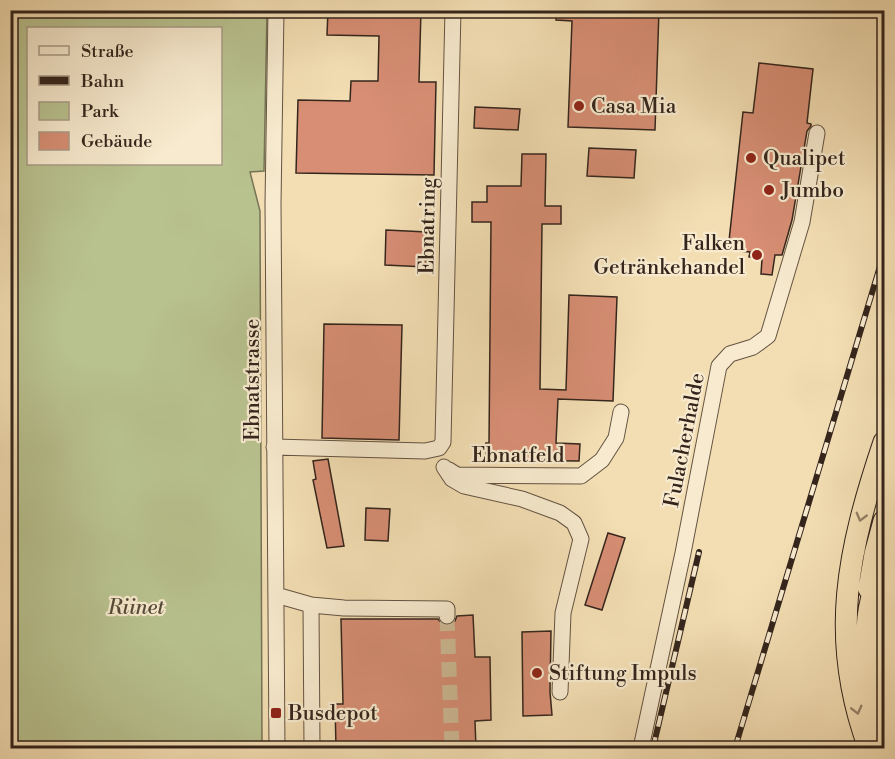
<svg xmlns="http://www.w3.org/2000/svg" width="895" height="759" font-family="'Libre Bodoni',serif">
<style>
.green{fill:#b8c28f;stroke:#767456;stroke-width:1.5;fill-rule:evenodd}
.building{fill:#d78e74;stroke:#34251c;stroke-width:1.5}
.lines{fill:none;stroke-linecap:round;stroke-linejoin:round}
.minor-tunnel{stroke:#cdb995;stroke-width:15;stroke-dasharray:15 8;stroke-linecap:butt}
.minor-casing{stroke:#645342;stroke-width:17}
.highway-casing{stroke:#34251c;stroke-width:23}
.minor{stroke:#f7eace;stroke-width:15}
.highway{stroke:#f3deb3;stroke-width:21}
.rail-casing{stroke:#34251c;stroke-width:6}
.rail{stroke:#f7eace;stroke-width:4;stroke-dasharray:11;stroke-linecap:butt}
.oneway{stroke:#948268}
.poi-dot{fill:#8f2418;stroke:#f7eace;stroke-width:2}
.labels{text-anchor:middle;stroke-width:4.5;stroke-linejoin:round;paint-order:stroke}
.poi-label{font-size:21px;fill:#34251c;stroke:#f7eace;text-anchor:start}
.street-label{font-size:21px;fill:#34251c;stroke:#f7eace}
.park-label{font-size:21px;font-style:italic;fill:#554c39;stroke:#f7eace}
</style>
<rect width="100%" height="100%" fill="#f3deb3"/>
<filter id="stains"><feTurbulence type="fractalNoise" baseFrequency=".00333" numOctaves="4"/><feColorMatrix values="0 0 0 0 .2 0 0 0 0 .09 0 0 0 0 .02 0 0 0 .5 -.17"/></filter>
<radialGradient id="worn" r=".72"><stop offset=".6" stop-color="#630" stop-opacity="0"/><stop offset="1" stop-color="#630" stop-opacity=".3"/></radialGradient>
<path class="green" d="M10,11H267L264,171L250,172L260,211L262,748H11ZM220,28V164H28V28Z"/>
<path class="building" d="M328,10H421L419,82H436L434,175L296,173L298,100L350,101L351,81H378L379,36L327,35Z
M557,10H659L655,130L568,127L572,21L556,20Z
M759,63L813,69L807,123L811,124V126L807,131L792,220L782,255H775L772,275L761,274L762,259L749,257L750,252L728,250L743,112L753,113Z
M475,107L520,109L518,130L474,128Z
M589,148L636,150L634,178L587,176Z
M522,154H546L545,206H561V224H542L540,389L566,390L569,295L617,297L613,401L558,399L556,443L580,444L579,461L486,460V443H489L491,222H472V202H487V186H521Z
M386,230L427,232L426,267L385,265Z
M324,324L402,325L399,440L322,438Z
M328,459L344,546L327,548L313,480L316,479L313,461Z
M366,508L390,509L388,541L365,540Z
M608,533L625,538L602,610L585,605Z
M473,615L475,657H490L491,720L475,721L476,748H336L335,704H343L341,619H438L442,624L448,626L455,621L457,616Z
M551,631L550,692L552,715L523,716L522,632Z"/>
<g class="lines">
<path class="minor-tunnel" d="M447,616L452,748"/>
<defs>
<path id="minor" d="M276,10L273,204L277,748
M274,447L425,451L439,448L443,442L453,10
M444,467L452,479L464,486L522,499L560,513L574,523L581,539L563,613L560,692
M449,470L457,475L581,476L602,460L616,438L621,412
M276,595L311,605L344,608L447,609V616
M311,605L312,748
M641,748L683,553L719,366L730,354L753,347L768,336L802,222L817,133"/>
<path id="highway" d="M884,570C855,614 868,689 884,736
M869,589L875,554L884,521
M869,748C828,638 848,549 884,442"/>
</defs>
<use href="#minor" class="minor-casing"/>
<use href="#highway" class="highway-casing"/>
<use href="#minor" class="minor"/>
<use href="#highway" class="highway"/>
<defs>
<path id="rail" d="M653,748L699,552
M735,748L884,253"/>
</defs>
<use href="#rail" class="rail-casing"/>
<use href="#rail" class="rail"/>
</g>
<defs><path id="oneway-chevron" d="M-2-3.5L2.5 0L-2 3.5" fill="none" stroke-width="1.6" stroke-linecap="round" stroke-linejoin="round" transform="scale(1.5)"/></defs>
<g class="oneway">
<use href="#oneway-chevron" transform="translate(861 517) rotate(105)"/>
<use href="#oneway-chevron" transform="translate(857 710) rotate(76)"/>
</g>
<g class="poi-dot">
<circle cx="579" cy="106" r="6"/>
<circle cx="751" cy="158" r="6"/>
<circle cx="769" cy="190" r="6"/>
<circle cx="757" cy="255" r="6"/>
<circle cx="537" cy="673" r="6"/>
<rect x="270" y="707" width="12" height="12" rx="3"/>
</g>
<g class="labels">
<g class="poi-label">
<text x="591" y="113">Casa Mia</text>
<text x="763" y="165">Qualipet</text>
<text x="781" y="197">Jumbo</text>
<text x="745" y="250" text-anchor="end">Falken<tspan x="745" dy="24">Getränkehandel</tspan></text>
<text x="549" y="680">Stiftung Impuls</text>
<text x="288" y="720">Busdepot</text>
</g>
<g class="street-label">
<text transform="translate(427 226) rotate(-89)" y="7">Ebnatring</text>
<text transform="translate(252 380) rotate(-90)" y="7">Ebnatstrasse</text>
<text transform="translate(684 440) rotate(-79)" y="7">Fulacherhalde</text>
<text x="518" y="462">Ebnatfeld</text>
</g>
<g class="park-label">
<text x="136" y="614">Riinet</text>
</g>
</g>
<rect width="895" height="759" fill="none" stroke="#f3deb3" stroke-width="36"/>
<rect x="12" y="12" width="871" height="735" fill="none" stroke="#34251c" stroke-width="3"/>
<rect x="18" y="18" width="859" height="723" fill="none" stroke="#34251c" stroke-width="1.5"/>
<rect x="27" y="27" width="195" height="138" fill="#f7eace" stroke="#a99b87" stroke-width="1.5"/>
<rect x="39" y="46" width="30" height="9" fill="#f7eace" stroke="#a99b87" stroke-width="1.5"/>
<text x="81" y="57" font-size="18" fill="#34251c">Straße</text>
<rect x="39" y="76" width="30" height="9" fill="#34251c" stroke="#a99b87" stroke-width="1.5"/>
<text x="81" y="87" font-size="18" fill="#34251c">Bahn</text>
<rect x="39" y="102" width="30" height="18" fill="#b8c28f" stroke="#a99b87" stroke-width="1.5"/>
<text x="81" y="117" font-size="18" fill="#34251c">Park</text>
<rect x="39" y="132" width="30" height="18" fill="#d78e74" stroke="#a99b87" stroke-width="1.5"/>
<text x="81" y="147" font-size="18" fill="#34251c">Gebäude</text>
<rect width="100%" height="100%" filter="url(#stains)"/>
<rect width="100%" height="100%" fill="url(#worn)"/>
</svg>
